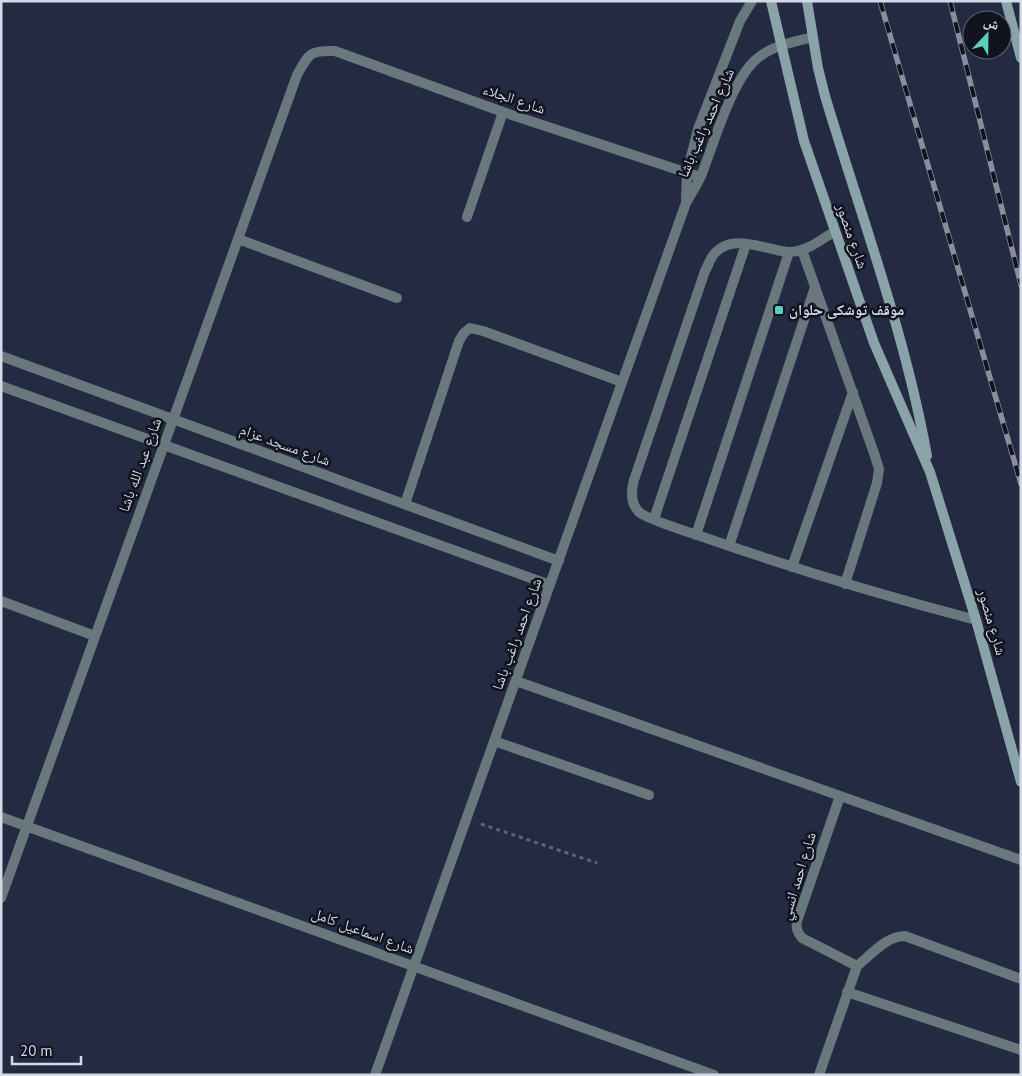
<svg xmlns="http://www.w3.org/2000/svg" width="1022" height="1076" font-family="'PT Sans','Noto Naskh Arabic',sans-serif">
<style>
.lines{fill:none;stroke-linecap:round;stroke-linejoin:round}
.path{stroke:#5e6478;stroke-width:3;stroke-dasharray:4 4;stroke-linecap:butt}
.lane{stroke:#68787c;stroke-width:10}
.street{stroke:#68787c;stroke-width:10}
.secondary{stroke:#8aa3a9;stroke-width:10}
.rail-casing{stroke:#888da0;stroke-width:5.5}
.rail{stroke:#11131e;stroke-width:4;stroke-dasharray:11;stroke-linecap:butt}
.poi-dot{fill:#5cceba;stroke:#11131e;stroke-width:2}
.labels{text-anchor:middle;stroke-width:5;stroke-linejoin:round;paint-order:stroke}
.street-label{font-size:15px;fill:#d4d9e8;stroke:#11131e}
.poi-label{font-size:15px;font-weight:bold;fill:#d4d9e8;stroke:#11131e;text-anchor:start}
</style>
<rect width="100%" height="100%" fill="#242a41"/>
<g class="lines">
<path class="path" d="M481,824L597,863"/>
<path class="lane" d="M834,232C820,240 805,253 788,252C765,250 733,232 714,254C710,259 708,266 705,271L634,480C631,491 630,503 639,512C646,519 694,534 706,538C795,569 885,596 976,620
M802,250L875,456L879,469L877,483L845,584
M654,519L746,244
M696,535L789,252
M729,546L815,287
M792,567L853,392"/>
<path class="street" d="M686,199L687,173L698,129L740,21L752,1
M467,217L503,112
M238,239L397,298
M1,356L559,561
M1,386L550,585
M405,504L459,341L464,333L470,328L483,331L622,382
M1,601L95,636
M516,681L1021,860
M494,741L649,795
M1,817L714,1075
M1,898L297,75C309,54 309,50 335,51L503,112L700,177
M857,966C871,955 886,936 905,936L1021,979
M847,992L1021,1050
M375,1075L686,203C691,194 697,185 701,176C714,144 732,77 759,57C774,45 795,42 813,37
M819,1075L857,966L802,938C797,932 796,928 797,921L840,796"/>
<path class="secondary" d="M771,1L804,141L874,343L930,472L976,620L1021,782
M807,1L818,68L825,96C861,216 905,333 927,456
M1006,1L1021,58"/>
<defs>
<path id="rail" d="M880,1L1021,484
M950,1L1021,285"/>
</defs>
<use href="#rail" class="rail-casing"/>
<use href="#rail" class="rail"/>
</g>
<rect class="poi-dot" x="774" y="305" width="10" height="10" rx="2.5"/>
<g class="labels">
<g class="street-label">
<text transform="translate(514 99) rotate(19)" y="5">شارع الجلاء</text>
<text transform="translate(706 123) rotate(-66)" y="5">شارع احمد راغب باشا</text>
<text transform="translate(852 236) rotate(71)" y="5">شارع منصور</text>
<text transform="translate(285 445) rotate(20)" y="5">شارع مسجد عزام</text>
<text transform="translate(140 465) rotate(-70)" y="5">شارع عبد الله باشا</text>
<text transform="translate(992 622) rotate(74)" y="5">شارع منصور</text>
<text transform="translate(517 634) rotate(-70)" y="5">شارع احمد راغب باشا</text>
<text transform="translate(798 876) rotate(-73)" y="5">شارع احمد انسي</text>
<text transform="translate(363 931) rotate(20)" y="5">شارع اسماعيل كامل</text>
</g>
<g class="poi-label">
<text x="789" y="315">موقف توشكى حلوان</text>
</g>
</g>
<rect width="1022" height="1076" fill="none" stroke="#d4d9e8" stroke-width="5"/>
<g transform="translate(987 35) rotate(22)"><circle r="24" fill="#11131e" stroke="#5f626f"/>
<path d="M0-4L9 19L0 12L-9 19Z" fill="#5cceba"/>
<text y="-8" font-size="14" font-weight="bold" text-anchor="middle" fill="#d4d9e8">ش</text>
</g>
<path d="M12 1056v8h69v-8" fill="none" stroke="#d4d9e8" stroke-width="2.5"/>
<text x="20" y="1056" font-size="15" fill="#d4d9e8" stroke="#11131e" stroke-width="4" paint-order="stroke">20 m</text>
</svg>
